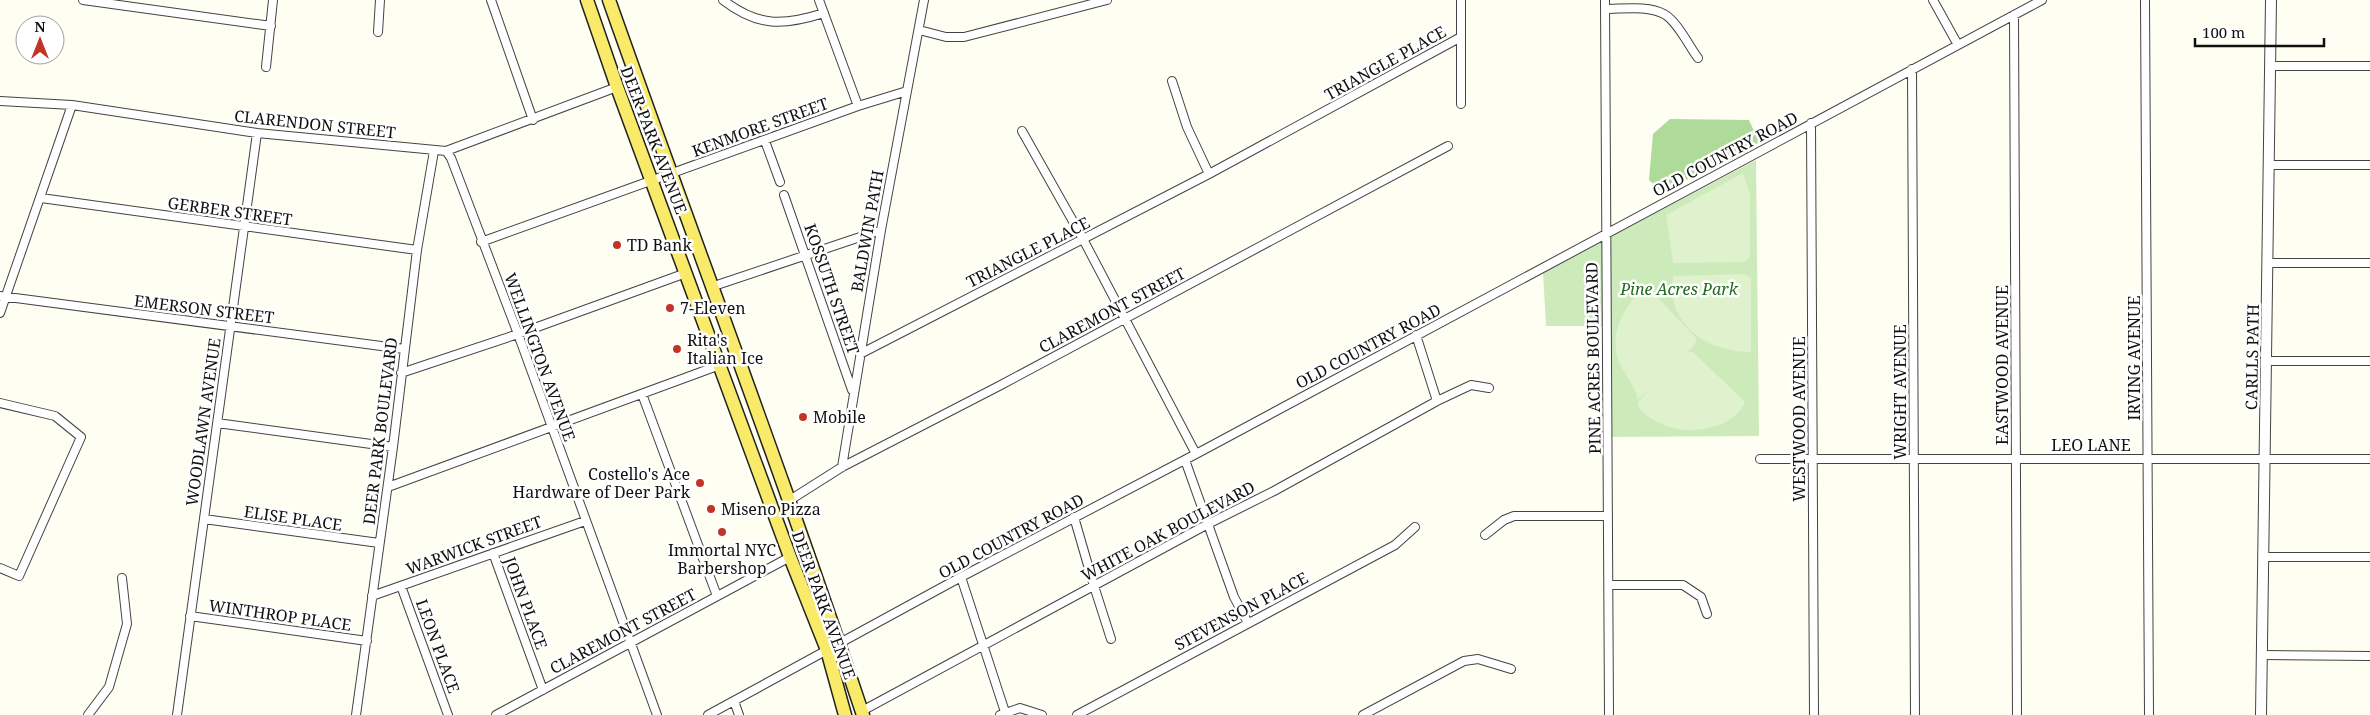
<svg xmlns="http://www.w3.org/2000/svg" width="2370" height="715" font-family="'Noto Serif',serif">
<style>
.green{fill:#cdeabb}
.forest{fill:#aedb9a}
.pitch{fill:#dff1cd}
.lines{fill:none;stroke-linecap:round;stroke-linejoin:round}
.minor-casing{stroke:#434343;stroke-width:10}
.tertiary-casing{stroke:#434343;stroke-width:12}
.primary-casing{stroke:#212121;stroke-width:15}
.minor{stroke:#fff;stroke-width:8}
.tertiary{stroke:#fff;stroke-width:10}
.primary{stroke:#f9eb69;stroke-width:12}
.poi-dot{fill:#c23526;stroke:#fff;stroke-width:2}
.labels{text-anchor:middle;stroke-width:5;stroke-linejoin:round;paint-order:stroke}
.street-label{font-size:16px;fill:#101010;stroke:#fff}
.poi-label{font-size:16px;fill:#101010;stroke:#fff;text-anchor:start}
.park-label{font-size:16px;font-style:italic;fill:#23691e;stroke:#fff}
</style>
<rect width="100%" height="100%" fill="#fffef2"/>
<path class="green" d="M1756,160L1759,436L1609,437L1610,326H1546L1543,272Z"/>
<path class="forest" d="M1670,119L1749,120L1759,142L1744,154L1661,191L1649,180L1653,134Z"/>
<path class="pitch" d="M1743,173L1750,194V257L1744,262L1673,263L1666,215Z
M1744,274L1751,278V352C1716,352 1678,334 1672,295C1671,289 1673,282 1673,276Z
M1645,284L1696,338V343L1688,352H1693L1745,402C1735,427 1696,434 1673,428C1661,425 1648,418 1639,409L1638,402L1653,386L1638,400C1635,386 1625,375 1619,362C1607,333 1627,304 1645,284Z"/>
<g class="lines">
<defs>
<path id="minor" d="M83,0L271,26
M491,0L533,120
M723,0C758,27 783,26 824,13
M819,0L858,106
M1461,0V37
M1605,0L1609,715
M1933,0L1958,45
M2145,0L2149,715
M1605,9C1623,9 1648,5 1664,14C1677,21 1689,46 1698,58
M2014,15L2017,715
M919,30L946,37H964L1107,0
M378,32L380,0
M2270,66H2370
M266,67L273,0
M1912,69L1915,715
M1172,81L1187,127L1209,174
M0,101L72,105L257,133L446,151L617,87
M1811,123L1814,715
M1022,131L1083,239L1196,454
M765,141L780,182
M446,151L451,158L518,334L657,715
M2268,165H2370
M784,195L852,390
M41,198L417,250
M481,242L858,106L907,91
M2268,263H2370
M711,287L881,230
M0,296L404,349
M0,313L72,105
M1416,335L1437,401
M860,354L1209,174L1461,37V104
M2267,361H2370
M401,373L518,334L686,273
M642,394L717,596
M0,403L55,416L81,437L19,576L0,568
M217,423L393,447
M1760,459H2370
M1185,460L1234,597L1248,623
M842,467L881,230L924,0
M388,487L720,365
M790,500L842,467L999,386L1448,146
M1074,517L1094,586L1111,639
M204,519L379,543
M1485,535L1504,520L1514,516H1608
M493,553L543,690
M2264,557H2370
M961,577L1005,712
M1609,585H1683L1701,597L1707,614
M401,586L448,715
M372,596L585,521
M190,616L367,641
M2263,655L2370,656
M734,701L739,715
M862,711L1208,524L1274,491L1437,401L1471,385L1489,388
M88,715L109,687L127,624L122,578
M177,715L257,133
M356,715L393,447L417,250L434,151
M496,715L790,557
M708,715L961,577L1196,454L2042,0
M1000,715L1020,708L1042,715
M1077,715L1395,545L1415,527
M1363,715L1464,661L1478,659L1511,669"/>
<path id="tertiary" d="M2261,715L2271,0"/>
<path id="primary" d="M587,0L617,87L790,557L827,650L845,715
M609,0C693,238 783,475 863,715"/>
</defs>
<use href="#minor" class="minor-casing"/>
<use href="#tertiary" class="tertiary-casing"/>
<use href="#primary" class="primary-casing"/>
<use href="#minor" class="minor"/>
<use href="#tertiary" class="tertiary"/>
<use href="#primary" class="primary"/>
</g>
<g class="poi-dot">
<circle cx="617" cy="245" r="5"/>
<circle cx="670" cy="308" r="5"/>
<circle cx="677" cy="349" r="5"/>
<circle cx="803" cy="417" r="5"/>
<circle cx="700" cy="483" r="5"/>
<circle cx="711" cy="509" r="5"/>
<circle cx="722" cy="532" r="5"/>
</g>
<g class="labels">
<g class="street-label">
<text transform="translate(1385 63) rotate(-29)" y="6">TRIANGLE PLACE</text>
<text transform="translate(315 124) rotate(6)" y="6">CLARENDON STREET</text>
<text transform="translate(760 127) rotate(-20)" y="6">KENMORE STREET</text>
<text transform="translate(654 140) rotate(69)" y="6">DEER PARK AVENUE</text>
<text transform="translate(1725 154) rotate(-28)" y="6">OLD COUNTRY ROAD</text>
<text transform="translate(230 211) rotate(8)" y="6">GERBER STREET</text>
<text transform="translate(867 231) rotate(-80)" y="6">BALDWIN PATH</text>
<text transform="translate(1028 252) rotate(-27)" y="6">TRIANGLE PLACE</text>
<text transform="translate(832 289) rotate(71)" y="6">KOSSUTH STREET</text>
<text transform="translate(204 309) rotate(7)" y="6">EMERSON STREET</text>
<text transform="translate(1112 310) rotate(-28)" y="6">CLAREMONT STREET</text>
<text transform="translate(1368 346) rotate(-28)" y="6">OLD COUNTRY ROAD</text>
<text transform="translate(540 357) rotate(70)" y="6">WELLINGTON AVENUE</text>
<text transform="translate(2252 357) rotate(-89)" y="6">CARLLS PATH</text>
<text transform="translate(1593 358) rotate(-91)" y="6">PINE ACRES BOULEVARD</text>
<text transform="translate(2134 358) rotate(-90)" y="6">IRVING AVENUE</text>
<text transform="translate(2002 365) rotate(-90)" y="6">EASTWOOD AVENUE</text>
<text transform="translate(1900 392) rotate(-90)" y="6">WRIGHT AVENUE</text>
<text transform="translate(1799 419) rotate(-90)" y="6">WESTWOOD AVENUE</text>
<text transform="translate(203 422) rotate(-82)" y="6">WOODLAWN AVENUE</text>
<text transform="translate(380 431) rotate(-83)" y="6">DEER PARK BOULEVARD</text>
<text x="2091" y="451">LEO LANE</text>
<text transform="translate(293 518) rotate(8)" y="6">ELISE PLACE</text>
<text transform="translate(1168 531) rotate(-28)" y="6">WHITE OAK BOULEVARD</text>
<text transform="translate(1011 536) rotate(-28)" y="6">OLD COUNTRY ROAD</text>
<text transform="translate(474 545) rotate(-20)" y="6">WARWICK STREET</text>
<text transform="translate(526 603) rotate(70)" y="6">JOHN PLACE</text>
<text transform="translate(824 605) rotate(70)" y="6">DEER PARK AVENUE</text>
<text transform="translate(1241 611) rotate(-28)" y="6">STEVENSON PLACE</text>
<text transform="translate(280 615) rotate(8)" y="6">WINTHROP PLACE</text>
<text transform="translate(623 631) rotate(-28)" y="6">CLAREMONT STREET</text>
<text transform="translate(438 646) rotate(70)" y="6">LEON PLACE</text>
</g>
<g class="poi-label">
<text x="627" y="251">TD Bank</text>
<text x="680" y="314">7-Eleven</text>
<text x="687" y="346">Rita's<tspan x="687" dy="18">Italian Ice</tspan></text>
<text x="813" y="423">Mobile</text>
<text x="690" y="480" text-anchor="end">Costello's Ace<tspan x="690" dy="18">Hardware of Deer Park</tspan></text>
<text x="721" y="515">Miseno Pizza</text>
<text x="722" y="556" text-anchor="middle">Immortal NYC<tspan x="722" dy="18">Barbershop</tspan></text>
</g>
<g class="park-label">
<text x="1679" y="295">Pine Acres Park</text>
</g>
</g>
<g transform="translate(40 40)"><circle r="24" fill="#ffffff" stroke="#9f9f9f"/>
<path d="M0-4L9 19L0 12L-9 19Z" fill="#c23526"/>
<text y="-8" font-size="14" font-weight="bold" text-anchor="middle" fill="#101010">N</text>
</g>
<path d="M2195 38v8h129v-8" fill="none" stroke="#101010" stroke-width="2.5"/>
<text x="2202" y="38" font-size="15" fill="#101010" stroke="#ffffff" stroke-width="4" paint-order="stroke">100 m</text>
</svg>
